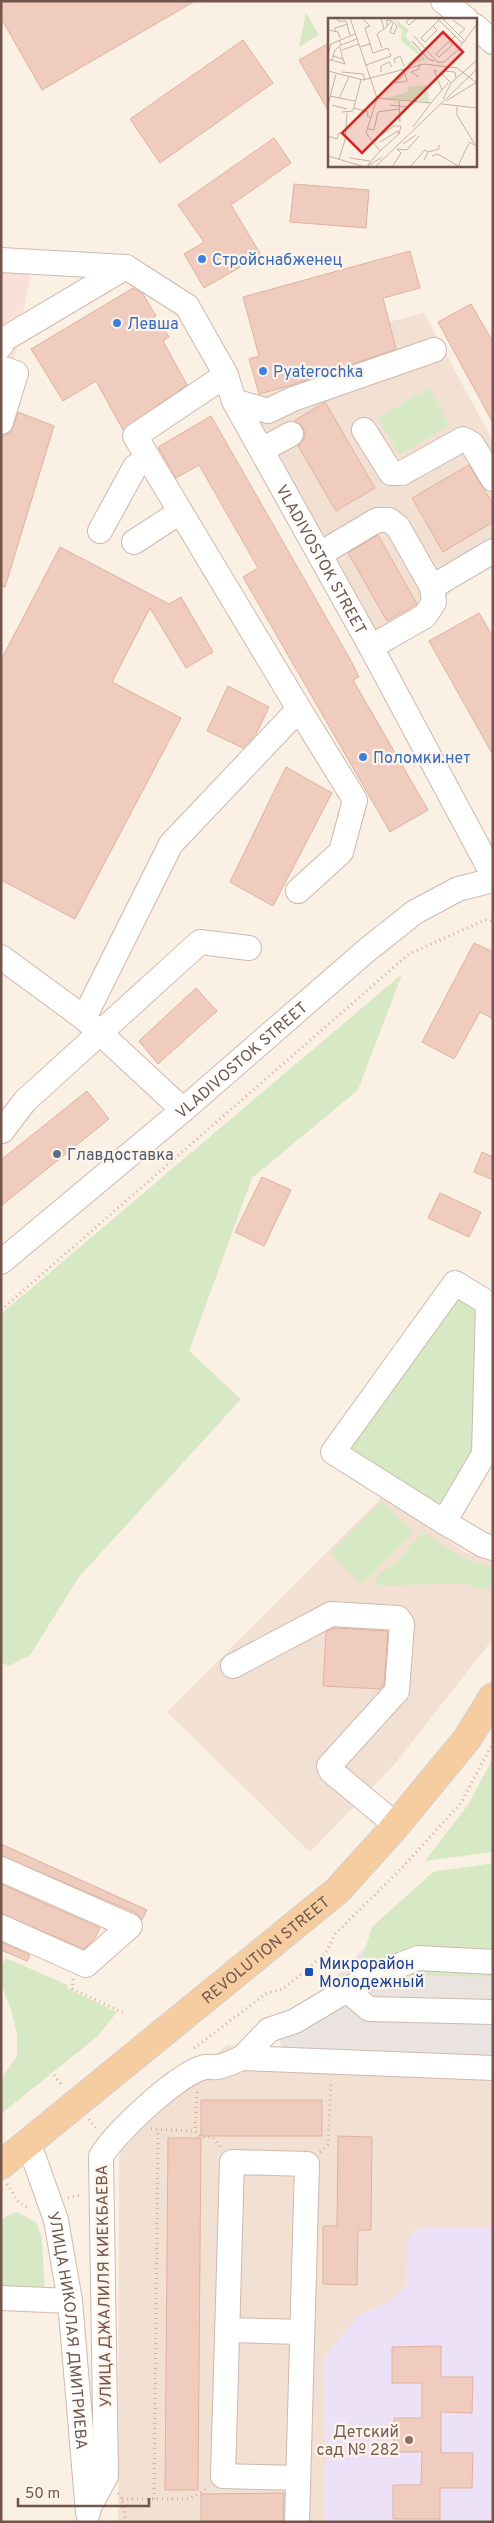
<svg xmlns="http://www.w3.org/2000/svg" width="494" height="2523" font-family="Overpass,sans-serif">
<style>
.residential{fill:#f2e1d3}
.commercial{fill:#fbdfd9}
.industrial{fill:#ebe3df}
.education{fill:#ede1f7}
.green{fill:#d6e8c4}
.building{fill:#efccbd;stroke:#e1b19f}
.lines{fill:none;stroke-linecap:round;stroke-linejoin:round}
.minor-casing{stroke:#ceb9ae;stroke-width:26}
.major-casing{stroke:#d8cfcd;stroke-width:30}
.path{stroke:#d4afa1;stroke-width:3;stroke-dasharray:1 4;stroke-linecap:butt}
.minor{stroke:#fff;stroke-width:24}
.major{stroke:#f6cda0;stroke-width:28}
.shop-dot{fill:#3f7fe0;stroke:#fef4ea;stroke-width:2}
.service-dot{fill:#5c6f8a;stroke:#fef4ea;stroke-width:2}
.transit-dot{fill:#1a4fb4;stroke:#fef4ea;stroke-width:2}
.education-dot{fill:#8d6e63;stroke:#fef4ea;stroke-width:2}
.labels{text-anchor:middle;stroke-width:4.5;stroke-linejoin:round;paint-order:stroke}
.shop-label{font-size:16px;fill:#366cbe;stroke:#fef4ea;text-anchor:start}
.street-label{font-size:16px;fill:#72554b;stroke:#fef4ea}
.service-label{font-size:16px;fill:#4e5e75;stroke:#fef4ea;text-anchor:start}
.transit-label{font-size:16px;fill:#164399;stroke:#fef4ea;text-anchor:start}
.education-label{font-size:16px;fill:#785e54;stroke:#fef4ea;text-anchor:end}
.inset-road{fill:none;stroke:#c4b2a7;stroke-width:1}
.view{fill:#d62828;fill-opacity:0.15;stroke:#d62828;stroke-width:2.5}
.inset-edge{fill:none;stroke:#72554b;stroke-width:2.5}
</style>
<rect width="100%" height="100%" fill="#fbf0e4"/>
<path class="residential" d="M424,313L493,441V563L453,588L424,630L380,658L236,399L398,357L389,322Z
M383,1496L465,1552L493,1562V1639L393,1766L310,1852L167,1712Z
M227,2045L283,2051L493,2060V2522H118L119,2157L127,2132Z"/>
<path class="commercial" d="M1,271L31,272L16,352L1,393Z"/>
<path class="industrial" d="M493,1938V2060L283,2051L278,2036L371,1941Z"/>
<path class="education" d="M426,2227L493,2228V2522H326L324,2358L358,2316L390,2301L406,2286L407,2242L414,2231Z"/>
<path class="green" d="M306,13L319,35L299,47Z
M429,388L450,425L399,455L378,418Z
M402,974L358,1090L252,1178L189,1351L241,1399L79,1577L30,1655L9,1666L1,1662V1314Z
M457,1294L479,1306L477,1450L437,1509L348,1448Z
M382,1501L413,1532L362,1584L331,1553Z
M422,1533L431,1536L462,1558L491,1567L493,1585L482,1590L462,1583L382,1586L377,1583L375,1577L395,1563Z
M493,1758V1852L425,1861L468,1805Z
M493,1863V1977L407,1975L386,1985L368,1966L363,1956L372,1927L433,1872Z
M6,1958L67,1985L68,1989L117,2012L98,2036L1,2114V2079L17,2056V2035L12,2013L1,1984V1967Z
M17,2212L36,2222L42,2238L45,2297L1,2294V2222L6,2216Z"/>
<path class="building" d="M1,1H195L42,90L1,18Z
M243,40L273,83L160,163L130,119Z
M329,43V112L299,60Z
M274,138L291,163L231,205L261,255L204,288L184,254L204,242L178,205Z
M294,184L369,190L366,228L290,222Z
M410,251L420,288L383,298L396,349L292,385L259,394L249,359L259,356L243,297Z
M133,288L143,294L156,316L148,321L149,323L159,320L169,337L163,341L187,385L123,430L96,381L63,401L31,349Z
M471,304L493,342V423L438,322Z
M325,402L375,488L336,511L298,446L303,441L305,434L303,427L294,421Z
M18,412L54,426L5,587L1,586V437L11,432Z
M211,416L351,661L359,677L353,680L428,810L390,832L243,577L258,568L199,465L176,478L158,447Z
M469,465L493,504V522L443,552L412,498Z
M378,535L417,604L387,621L348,553Z
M60,547L169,604L181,597L213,652L186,668L150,608L112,682L181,718L75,919L1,880V660Z
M479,613L493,637V755L429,641Z
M228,686L269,707L256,734L243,748L207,731Z
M286,767L332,793L273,906L230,882Z
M474,943L493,952V1019L480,1012L454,1059L422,1042Z
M196,988L217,1011L158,1064L139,1041Z
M87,1091L109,1119L1,1206V1160Z
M482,1152L493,1157V1180L474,1172Z
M262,1177L291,1190L264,1246L235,1232Z
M440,1193L481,1212L469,1237L428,1218Z
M334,1628L388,1631L384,1685L380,1689L323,1686L326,1632Z
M1,1844L147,1910L142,1920L136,1913L1,1856Z
M1,1884L100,1928L95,1938L84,1949L1,1914Z
M1,1942L30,1955L27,1961L1,1950Z
M201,2100H322V2136H201Z
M338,2136L372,2137L371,2230H358L357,2285L323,2284V2226H337Z
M168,2138H201L198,2490H165Z
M441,2346V2377H473L472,2413L441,2412V2453H473L472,2488H440V2519H393V2485H421L422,2452H393L394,2418H422V2383H392V2347Z
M284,2493L283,2522H201V2494Z"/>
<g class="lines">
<defs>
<g id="minor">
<path d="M443,1L466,19"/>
<path d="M475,26L493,42"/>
<path id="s1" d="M1,260L126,267L187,306L226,375L234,401L371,647L493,875"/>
<path d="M1,346L3,340L126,267"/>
<path d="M1,368L16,373L1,422"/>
<path d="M234,401L268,411L293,399L434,350"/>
<path d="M364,430L391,473H402L463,439L472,444L493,479"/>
<path d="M262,450L291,434"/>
<path d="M100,531L135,467L148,459"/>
<path d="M134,542L180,512"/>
<path d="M320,554L377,520H389L398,527L432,587L493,551"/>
<path d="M371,647L425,616L434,602L432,587"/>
<path d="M298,891L341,852L355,800L299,709"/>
<path d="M1,957L84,1018L183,1110"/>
<path d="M84,1018L171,844L299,709L135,436L226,375"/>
<path d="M2,1131L25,1101L200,942L249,948"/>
<path id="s2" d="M1,1262L183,1110L367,950L415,912L458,889L493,880"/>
<path d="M444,1522L484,1454L488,1303L455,1283L333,1452L444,1522L483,1545L493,1548"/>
<path d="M233,1666L331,1614L398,1618L402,1624L397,1691L329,1766L331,1771L396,1825"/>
<path d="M1,1869L130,1926L86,1965L1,1927"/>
<path d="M348,1991L369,2009L493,2012"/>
<path d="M242,2058L269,2030L295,2021L369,1977L418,1958L493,1962"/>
<path id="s3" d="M29,2144L56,2220L70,2301L88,2513"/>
<path d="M1,2298L70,2301"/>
<path d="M227,2330L302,2332"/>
<path d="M88,2509L106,2476L101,2156C115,2133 178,2073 205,2067C209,2066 213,2068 217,2067C225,2066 234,2061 242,2058L493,2068"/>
<path d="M297,2522L307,2164L232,2162L223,2476L298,2478"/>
</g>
<g id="major">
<path id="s4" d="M1,2165L338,1890L392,1830L467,1739L493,1697"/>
</g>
</defs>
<use href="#minor" class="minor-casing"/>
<use href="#major" class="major-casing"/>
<path class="path" d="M1,1310L409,954L485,920L493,921
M73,1979L72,1989L124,2013
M194,2048L267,1993L283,1989L326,1953L335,1934L399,1871L461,1803L493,1743
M54,2075L63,2087
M197,2092L195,2131L201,2137H212L221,2148
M89,2119L97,2130
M151,2129L195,2131
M320,2152L328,2145L331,2082
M7,2184L19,2203L30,2208
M68,2198L81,2195
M118,2493L122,2499L126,2522
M122,2499H189L208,2488
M154,2499L158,2129"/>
<use href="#minor" class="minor"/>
<use href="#major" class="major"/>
</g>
<g class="shop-dot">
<circle cx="202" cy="259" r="5"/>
<circle cx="117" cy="323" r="5"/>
<circle cx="263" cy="371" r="5"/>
<circle cx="363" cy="757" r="5"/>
</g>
<circle class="service-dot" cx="57" cy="1154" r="5"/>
<rect class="transit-dot" x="304" y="1967" width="10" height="10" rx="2.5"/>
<circle class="education-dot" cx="409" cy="2440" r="5"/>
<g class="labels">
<g class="shop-label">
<text x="212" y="265">Стройснабженец</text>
<text x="127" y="329">Левша</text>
<text x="273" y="377">Pyaterochka</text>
<text x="373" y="763">Поломки.нет</text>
</g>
<g class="street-label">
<text dy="6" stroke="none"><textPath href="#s1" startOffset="485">VLADIVOSTOK STREET</textPath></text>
<text dy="6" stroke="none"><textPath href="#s2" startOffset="314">VLADIVOSTOK STREET</textPath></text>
<text dy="6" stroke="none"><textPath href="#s4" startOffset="341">REVOLUTION STREET</textPath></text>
<text transform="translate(103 2286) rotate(-91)" y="6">УЛИЦА ДЖАЛИЛЯ КИЕКБАЕВА</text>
<text dy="6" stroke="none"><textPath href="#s3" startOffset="192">УЛИЦА НИКОЛАЯ ДМИТРИЕВА</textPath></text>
</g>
<g class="service-label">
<text x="67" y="1160">Главдоставка</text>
</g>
<g class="transit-label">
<text x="319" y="1969">Микрорайон<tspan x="319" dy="18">Молодежный</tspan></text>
</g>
<g class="education-label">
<text x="399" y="2437">Детский<tspan x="399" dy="18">сад № 282</tspan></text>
</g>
</g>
<g transform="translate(328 18)">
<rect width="149" height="149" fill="#fbf0e4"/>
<path d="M65,0L81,12L77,18L98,42L77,47L90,37L73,22L74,13ZM99,67L101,84L57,80L71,77L80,73V69Z" fill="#d6e8c4"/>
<path class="inset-road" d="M9,0L10,3H18L22,17M22,0L49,80L38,115L52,133L40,147M53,0L56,11L64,3L59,2V8M82,0L78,4L81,7L89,0M109,0L135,26M114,0L138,24M125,2L137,11L130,17M64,3L69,8L66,16L62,14L65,5M105,8L109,12L97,24L93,20L111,2M0,12L10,14L12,20M7,13V10L20,6M86,18L109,44H116L131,31M11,22L13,27L29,21M121,24L124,27L111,39L108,36L115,29L126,19L127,18M42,26L45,35L60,30L61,33M32,29L42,26L37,10L42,8L34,0M54,30L49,16L56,11M130,31L149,6M14,32L31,26M0,37L3,26L27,16M5,38L15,41L12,29M100,41L84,23L99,40L100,41L106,43M0,42H4L7,32L13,27M3,42L17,46L15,41M67,45L66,41L72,38L76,48M91,46V51L83,54L91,59M38,47L63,38L62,35M75,52L77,56L79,63L67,65L77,56M0,53L35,62L96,46L129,50L149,65M109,53L106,52L114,72M14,54L35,56L37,62M53,54V48L61,44L64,49M123,65L115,57L116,53L127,54L128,60M2,78L11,80L21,59M11,80L27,83M49,80L103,85L120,65M115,81L123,65L149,42M71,83L72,104M118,83L149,64M114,86L149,90M0,87L8,56M4,87L19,91M62,87L79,89M129,89V97L149,130M26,90L40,94L39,98L43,100M14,94L25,93L33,62M85,109L103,85M40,111L46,112L50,94L71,91M0,118L9,121L11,115L16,116M49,120L66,108H73L71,116M52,124L70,113L71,116L52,133M75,126L88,117M100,134L111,131V127M0,138L37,149M104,138L110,136L130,148M22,140L42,143M11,141L17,122L19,95M38,149L54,139M47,149L149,51M64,149L73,135L69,131L79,132L91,118M82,149L97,132L100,134L96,142M132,149L131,146L138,131L142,124L146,127"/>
<path class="view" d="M115,14L135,34L34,135L14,115Z"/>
<rect width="149" height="149" class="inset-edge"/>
</g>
<rect width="494" height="2523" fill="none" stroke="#72554b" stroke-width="5"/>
<path d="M18 2498v8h131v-8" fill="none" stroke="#72554b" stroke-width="2.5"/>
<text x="25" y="2498" font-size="15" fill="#72554b" stroke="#fef4ea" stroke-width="4" paint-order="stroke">50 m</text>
</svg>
